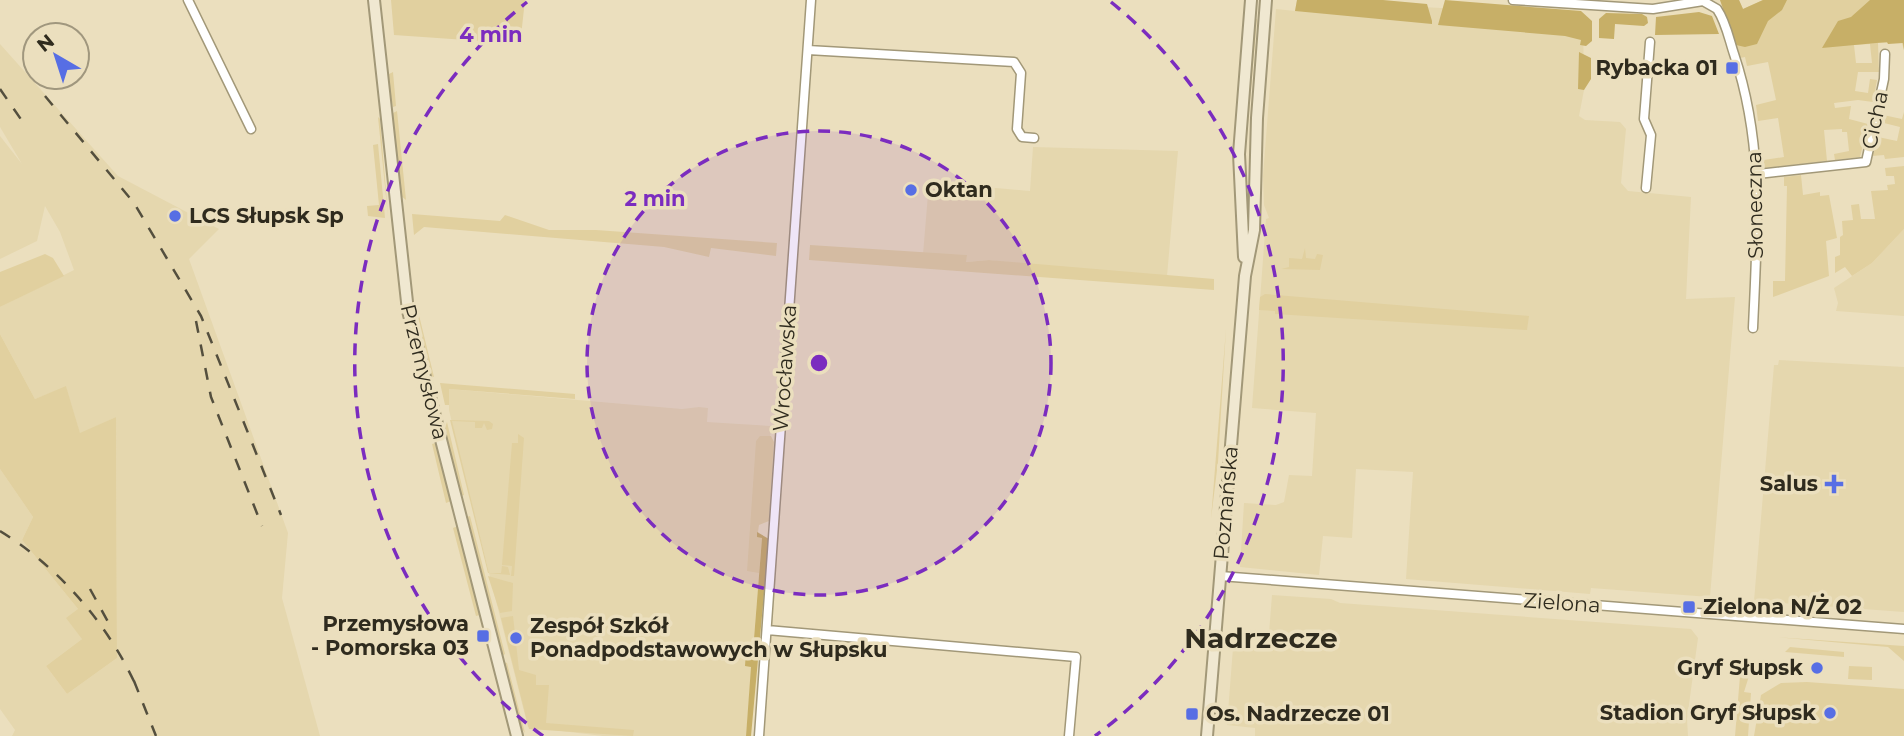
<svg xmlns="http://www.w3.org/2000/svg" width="1904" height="736" font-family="Montserrat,sans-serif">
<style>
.built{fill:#e5d7ae}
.green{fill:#e1d09f;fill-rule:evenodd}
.forest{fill:#c7af67}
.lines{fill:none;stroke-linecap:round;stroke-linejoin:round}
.street-casing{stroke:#a29878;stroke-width:11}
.secondary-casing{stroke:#a29878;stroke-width:14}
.street{stroke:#fff;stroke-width:8}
.secondary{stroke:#f0e8d1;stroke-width:10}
.rail{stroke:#544f3e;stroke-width:2.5;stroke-dasharray:12 12;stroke-linecap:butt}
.ring{fill:none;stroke:#7b2cbf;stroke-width:3.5;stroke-dasharray:12 9}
.poi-dot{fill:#576ee4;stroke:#ebdfbe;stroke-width:2.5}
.labels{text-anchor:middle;stroke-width:7;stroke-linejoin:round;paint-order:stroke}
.poi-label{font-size:21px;font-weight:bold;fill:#2f2b1e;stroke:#ebdfbe;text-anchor:end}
.street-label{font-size:21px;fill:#2f2b1e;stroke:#ebdfbe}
.district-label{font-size:28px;font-weight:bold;fill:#2f2b1e;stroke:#ebdfbe}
.centre{fill:#7b2cbf;stroke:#ebdfbe;stroke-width:3.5}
.ring-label{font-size:21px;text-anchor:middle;font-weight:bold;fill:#7b2cbf;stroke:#ebdfbe;stroke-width:7;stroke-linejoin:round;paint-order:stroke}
</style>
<rect width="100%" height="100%" fill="#ebdfbe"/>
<path class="built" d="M1297,0L1583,16L1584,90L1579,116L1585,120L1620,122L1626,129L1621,183L1628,191L1691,197L1686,299L1735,297L1710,597L1591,588L1590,594L1406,579L1413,472L1356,469L1352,538L1323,536L1319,575L1240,567L1244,503L1276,505L1284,502L1289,475L1312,476L1316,413L1252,408L1266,219L1269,218L1264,205L1263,176L1276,9L1295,11Z
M0,44L118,176L219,229L189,259L288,533L282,598L320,736H12L15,730L0,709V469L33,517L22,540L78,609L82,639L46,666L67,694L117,658L116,417L80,434L66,387L35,399L0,334V307L74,270L60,232L45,206L37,241L0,259V136L22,164L0,127Z
M1033,147L1178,151L1167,276L1062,270L990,260L966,262V255L923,254L929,182L1030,191Z
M1904,229V316L1836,311L1838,303L1834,288L1872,263Z
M1779,360L1904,367V612L1754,601L1774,365H1778Z
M449,389L682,409L699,407L708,408L707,422L771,426L767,477H762L757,537L762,538L746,736H603L528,727L467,486L449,410Z
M1272,595L1331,599L1340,603L1691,629L1698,638L1687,719L1688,736H1255V728L1227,725L1233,648L1268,646Z"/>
<path class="green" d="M391,0H525L521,36L495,42L394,35Z
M1720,0H1739L1743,9L1763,0H1904V50L1902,43H1878L1879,72H1858L1855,91L1868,93L1870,79L1877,80L1873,102L1858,100L1834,103L1835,108L1851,106L1849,119L1868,124L1860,157L1835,160L1834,154L1849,151L1847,132H1842V129L1824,130L1827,161L1764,168V160L1784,157L1778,118L1758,121L1756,105L1776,100L1768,62L1747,66L1745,57L1740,58ZM1870,44L1872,63H1856L1854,45Z
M1254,19H1257L1247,136L1245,135Z
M393,72L396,106L393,107L387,75Z
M397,111L406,200L400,195L391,114Z
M1904,112V157L1885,159L1884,155L1872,156L1878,137L1897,141L1900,127L1880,122L1883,115L1902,119Z
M378,117L380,119L388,216Z
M378,144L385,218L368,216L367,206L379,205L373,145Z
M1904,166V229L1872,263L1852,276L1845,267L1835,273V257L1840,255V237L1843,235L1842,221L1853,220L1851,205L1859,204L1861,219H1875L1871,191L1888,190L1887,185L1895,184L1894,176H1886L1885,168Z
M1801,175L1803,195L1820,192V196L1829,195L1837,238L1826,241L1829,276L1773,297V281H1785L1787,186H1784V177Z
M412,214L500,221L505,215L549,230H596L777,243L776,256L711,248L709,257L664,247L424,227L414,235Z
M810,245L967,255L966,262L989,260L1214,279V290L809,260Z
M1305,248L1306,258L1315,259L1317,254L1323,255L1320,270L1281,269L1289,267V258L1302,259Z
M45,254L53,258L64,276L0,307V272Z
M1265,294L1529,316L1527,330L1275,314V311L1259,310L1260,297Z
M418,311L434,377L430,376L414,314Z
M1226,329L1218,462L1211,519Z
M0,334L35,399L66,386L80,433L116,417L117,658L67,694L46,666L82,639L66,618L78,609L22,540L33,517L0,469Z
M440,383L575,394V399L449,389V405H445Z
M450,420L489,421L493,424L492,429L487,430L484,423L482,428H475V422L452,421L489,573H501L502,566L508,567L510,575L488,573Z
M447,422L464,495L461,496L444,431Z
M518,434L524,438L514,576H511L512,566L502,565L512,443H518Z
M760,436H771L774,442L769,521L759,525L758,532L762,538L759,573L747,571L756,441Z
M436,443L451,501L446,503L432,444Z
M470,516L505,654L502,656L466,517Z
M458,526L480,615L476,616L453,528Z
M488,576L513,583L512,611L500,613Z
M513,616L519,670L536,675V685H549L546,723L634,730L633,736L529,729L501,618Z
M1774,637L1904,646V661L1888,647Z
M1790,647L1844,652V657L1785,652Z
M503,662L507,663L525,733L520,726Z
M1741,664L1749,676L1744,692L1751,693L1748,736H1735Z
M1849,666L1872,667V680L1848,679Z
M1807,682L1904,689V736H1754L1761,695L1781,683Z"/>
<path class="forest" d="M1297,0H1383L1427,4L1432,21V24L1295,11Z
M1445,0L1581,11L1592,21V41L1586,46L1580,45L1581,40L1565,36L1438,25Z
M1720,0H1739L1743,9L1763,0H1787L1782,10L1768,21L1757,44L1745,47L1736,45Z
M1870,0H1904V50L1903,43L1888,44L1887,42L1822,48L1838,21L1851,17Z
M1699,12L1712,16L1719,34L1655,35L1656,17Z
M1606,13L1642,14L1647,17L1648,23L1644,26L1615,24L1614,39L1599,38V19Z
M1579,52L1591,58V79L1584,90L1578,89Z
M757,532L769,539L751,736H746L751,667L745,666L746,651H753L762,538L757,537Z"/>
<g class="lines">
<defs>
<path id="street" d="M188,0L251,129
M1513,0L1653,9L1703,1L1717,9C1726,22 1729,39 1734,54C1765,147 1757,232 1753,328
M808,50L1014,62L1021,73L1017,129L1022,137L1034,138
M1758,174L1866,162L1884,79L1885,54
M1646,188L1651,135L1644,119L1650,42
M1220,576L1904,629
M767,630L1076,657L1069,736
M759,736L811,0"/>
<path id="secondary" d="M374,0L408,311L517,736
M1244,257L1239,154L1251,0
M1207,736L1245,276L1254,230L1257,118L1266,0"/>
</defs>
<use href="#street" class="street-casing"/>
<use href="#secondary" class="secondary-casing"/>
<use href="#street" class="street"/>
<use href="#secondary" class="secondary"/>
<path class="rail" d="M0,89L27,128
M45,96L134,203L201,316L281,515
M196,321L211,397L262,526
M0,531C59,567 109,625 137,688
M90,589L112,629
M134,681L156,736"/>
</g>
<circle cx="819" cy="363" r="232" fill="#7b2cbf" fill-opacity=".12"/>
<g class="ring">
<circle cx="819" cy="363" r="232"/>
<path d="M543 736A464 464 0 0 1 527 2M1111 2A464 464 0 0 1 1095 736"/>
</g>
<g class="poi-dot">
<rect x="1725" y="61" width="14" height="14" rx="3.5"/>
<circle cx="911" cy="190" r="7"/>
<circle cx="175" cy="216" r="7"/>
<path d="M1830.5 473.5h7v7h7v7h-7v7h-7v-7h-7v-7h7z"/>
<rect x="1682" y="600" width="14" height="14" rx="3.5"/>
<rect x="476" y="629" width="14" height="14" rx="3.5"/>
<circle cx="516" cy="638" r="7"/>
<circle cx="1817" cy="668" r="7"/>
<circle cx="1830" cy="713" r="7"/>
<rect x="1185" y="707" width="14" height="14" rx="3.5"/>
</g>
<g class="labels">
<g class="poi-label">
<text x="1718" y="75">Rybacka 01</text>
<text x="925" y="197" text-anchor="start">Oktan</text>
<text x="189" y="223" text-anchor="start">LCS Słupsk Sp</text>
<text x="1818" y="491">Salus</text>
<text x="1703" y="614" text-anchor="start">Zielona N/Ż 02</text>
<text x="469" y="631">Przemysłowa<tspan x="469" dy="24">- Pomorska 03</tspan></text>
<text x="530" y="633" text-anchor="start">Zespół Szkół<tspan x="530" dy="24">Ponadpodstawowych w Słupsku</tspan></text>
<text x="1803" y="675">Gryf Słupsk</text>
<text x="1816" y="720">Stadion Gryf Słupsk</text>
<text x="1206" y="721" text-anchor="start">Os. Nadrzecze 01</text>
</g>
<g class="street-label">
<text transform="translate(1875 120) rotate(-78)" y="7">Cicha</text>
<text transform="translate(1755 205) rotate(-91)" y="7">Słoneczna</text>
<text transform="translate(785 368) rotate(-86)" y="7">Wrocławska</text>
<text transform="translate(424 372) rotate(76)" y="7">Przemysłowa</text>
<text transform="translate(1226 503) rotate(-85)" y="7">Poznańska</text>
<text transform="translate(1562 603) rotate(4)" y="7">Zielona</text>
</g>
<g class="district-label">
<text x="1261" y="648">Nadrzecze</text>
</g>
</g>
<circle cx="819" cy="363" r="10" class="centre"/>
<g class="ring-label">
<text x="491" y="42">4 min</text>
<text x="655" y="206">2 min</text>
</g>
<g transform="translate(56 56) rotate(321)"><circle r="33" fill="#ebdfbe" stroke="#a0977e" stroke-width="2"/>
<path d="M0-5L12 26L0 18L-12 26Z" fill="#576ee4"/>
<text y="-10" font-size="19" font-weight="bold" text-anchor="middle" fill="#2f2b1e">N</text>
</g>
</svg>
